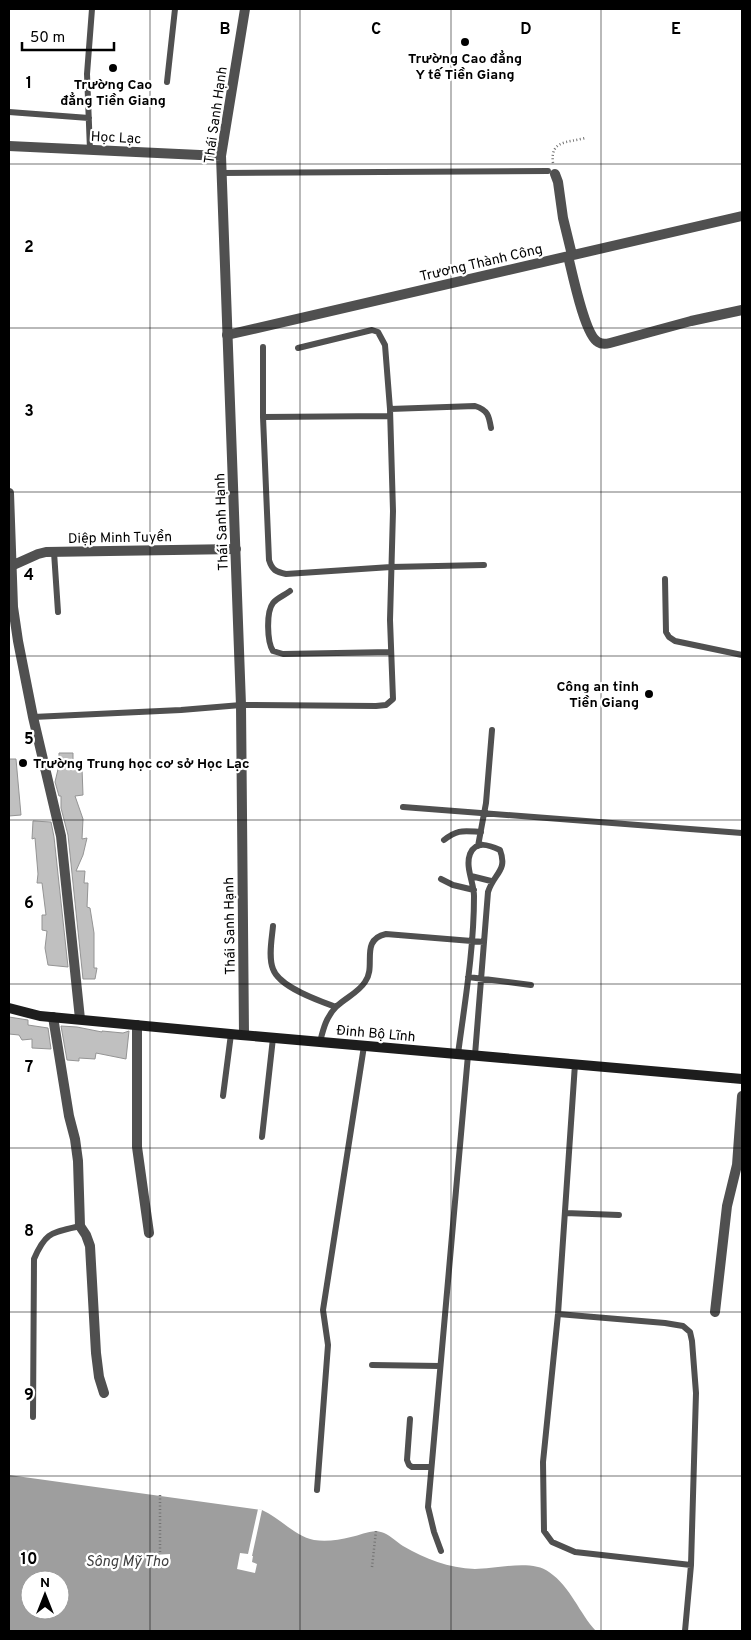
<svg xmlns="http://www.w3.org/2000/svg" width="751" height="1640" font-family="Overpass,sans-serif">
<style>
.water{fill:#9e9e9e;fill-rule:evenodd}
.pier{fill:#fff}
.building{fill:#c0c0c0;stroke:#949494}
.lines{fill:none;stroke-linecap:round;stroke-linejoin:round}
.path{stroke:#727272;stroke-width:2.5;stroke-dasharray:1 2.5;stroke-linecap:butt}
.service{stroke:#505050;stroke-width:6}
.minor{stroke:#505050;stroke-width:10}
.tertiary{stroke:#505050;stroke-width:10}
.secondary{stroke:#1d1d1d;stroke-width:10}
.grid{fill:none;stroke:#000;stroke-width:1;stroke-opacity:0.55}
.poi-dot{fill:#000;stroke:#fff;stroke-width:2}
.labels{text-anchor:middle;stroke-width:4.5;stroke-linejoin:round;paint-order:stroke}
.poi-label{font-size:14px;font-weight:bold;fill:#000;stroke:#fff}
.street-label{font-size:14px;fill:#000;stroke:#fff}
.water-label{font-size:15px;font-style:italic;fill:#3f3f3f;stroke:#fff}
.grid-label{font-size:16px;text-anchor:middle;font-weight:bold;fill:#000;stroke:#fff;stroke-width:4.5;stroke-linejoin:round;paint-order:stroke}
</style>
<rect width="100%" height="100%" fill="#fff"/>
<path class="water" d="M9,1475L262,1510C280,1518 296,1537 314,1540C326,1542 339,1540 351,1537C362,1535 373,1528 384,1533C391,1536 397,1542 403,1546C426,1559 448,1568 475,1569C495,1569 532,1559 549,1572C571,1587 579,1613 596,1631H9ZM30,1580H60V1610H30Z"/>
<path class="pier" d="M258,1509L262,1510L252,1556H253L252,1562L257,1564L255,1573L237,1569L240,1553L248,1554Z
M170,1554V1565H152L153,1555Z"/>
<path class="building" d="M59,753H73V769L82,768L83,795L75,796L83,819L82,839L87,838L83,855L76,871H85L84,883H88L87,907L90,908L94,933V968H97L95,979H83L68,835L61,808V796H59L55,782L59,765Z
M9,759H16L21,815L9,816Z
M33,821L51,822L54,837L68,967L48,965L45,948L47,931L42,930V915H46L42,883H37L38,874L35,838L32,839Z
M9,1017L28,1020V1025L48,1028L51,1049L32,1048V1039L22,1040L19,1035L9,1034Z
M61,1026L77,1027L102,1032V1031L123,1033L129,1031L126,1059L96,1053L95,1059L79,1058V1061L67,1060Z"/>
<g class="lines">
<path class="path" d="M553,163C550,140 567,143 585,138
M160,1495V1554
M372,1567L376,1531"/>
<path class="service" d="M167,82L175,9
M9,112L89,118
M90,150L87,74L92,9
M221,173L548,171
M263,347V417
M390,409L475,406C488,410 489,416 491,428
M390,416L263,417L269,560C272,570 276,572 286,574L391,567L484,565
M54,552L58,612
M665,579L666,632L669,637L675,641L742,655
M290,591C285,595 277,598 273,603C266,612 267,642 273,651L283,654L391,652
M33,717L181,710L241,705L376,706L386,705L393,699L390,620L393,511L390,409L385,345L378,332L372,330L298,348
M403,807L742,833
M444,840C458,829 463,831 481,832
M478,846L486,803L492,730
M471,876L491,881
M441,879L453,885L474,890
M273,926C272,938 268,957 273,969C279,987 319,1001 336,1007
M468,977L531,985
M320,1042C323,1030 326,1017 336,1007C345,998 358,993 365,982C377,966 359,940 386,934L484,942
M458,1054C465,1001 474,949 474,896C474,883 465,867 470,854C476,840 489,845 500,850C508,871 494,873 488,892L475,1055
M575,1064L558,1314L543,1462L544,1531L552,1542L575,1552L691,1565
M223,1096L231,1034
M262,1137L273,1038
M565,1213L619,1215
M558,1314L665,1323L683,1326L690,1332L692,1341L696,1393L691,1565L685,1631
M372,1365L440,1366
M33,1417L34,1259C46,1231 52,1233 80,1226
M410,1419L407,1460L409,1465L412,1467H431
M317,1490L328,1345L323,1310L364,1046
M441,1551L434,1532L428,1507L468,1055"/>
<path class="minor" d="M555,174L558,182L563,218L572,255
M568,256C572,272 585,336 598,342C601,344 606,344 610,343L691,321L742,310
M227,335L742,216
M9,493L13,607L18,641L33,717L61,836L80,1019
M9,567L38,554L46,552L236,549
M53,1017L69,1116L75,1139L78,1161L80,1226L86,1235L90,1246L96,1353L99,1377L104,1393
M137,1025V1147L149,1233
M715,1312L727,1206L737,1165L742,1096"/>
<path class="tertiary" d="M9,146L221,156
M244,1035L241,705L221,156L245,9"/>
<path class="secondary" d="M9,1008L40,1016L241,1035L742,1079"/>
</g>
<path class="grid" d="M150,9V1631M300,9V1631M451,9V1631M601,9V1631M9,164H742M9,328H742M9,492H742M9,656H742M9,820H742M9,984H742M9,1148H742M9,1312H742M9,1476H742"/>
<g class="poi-dot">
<circle cx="465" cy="42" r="5"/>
<circle cx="113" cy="68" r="5"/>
<circle cx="649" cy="694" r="5"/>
<circle cx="23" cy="763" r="5"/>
</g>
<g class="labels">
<g class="poi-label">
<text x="465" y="63">Trường Cao đẳng<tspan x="465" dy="16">Y tế Tiền Giang</tspan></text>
<text x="113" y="89">Trường Cao<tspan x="113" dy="16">đẳng Tiền Giang</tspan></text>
<text x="639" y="691" text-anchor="end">Công an tỉnh<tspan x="639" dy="16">Tiền Giang</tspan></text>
<text x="33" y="768" text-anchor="start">Trường Trung học cơ sở Học Lạc</text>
</g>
<g class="street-label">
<text transform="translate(215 115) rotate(-82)" y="5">Thái Sanh Hạnh</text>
<text transform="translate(116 137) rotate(3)" y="5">Học Lạc</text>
<text transform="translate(481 262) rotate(-13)" y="5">Trương Thành Công</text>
<text transform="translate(221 522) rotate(-92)" y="5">Thái Sanh Hạnh</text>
<text transform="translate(120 537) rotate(-1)" y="5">Diệp Minh Tuyền</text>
<text transform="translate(229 926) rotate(-91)" y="5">Thái Sanh Hạnh</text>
<text transform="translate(376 1033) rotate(5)" y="5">Đinh Bộ Lĩnh</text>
</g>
<g class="water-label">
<text x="127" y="1566">Sông Mỹ Tho</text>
</g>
</g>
<g class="grid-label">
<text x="225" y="34">B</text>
<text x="376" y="34">C</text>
<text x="526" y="34">D</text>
<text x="676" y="34">E</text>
<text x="29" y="88">1</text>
<text x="29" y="252">2</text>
<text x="29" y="416">3</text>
<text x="29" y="580">4</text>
<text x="29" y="744">5</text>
<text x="29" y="908">6</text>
<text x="29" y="1072">7</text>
<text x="29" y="1236">8</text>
<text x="29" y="1400">9</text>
<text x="29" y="1564">10</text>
</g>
<rect width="751" height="1640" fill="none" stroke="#000000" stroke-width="20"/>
<g transform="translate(45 1595)"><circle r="24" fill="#ffffff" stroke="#999999"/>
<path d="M0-4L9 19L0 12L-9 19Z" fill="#000000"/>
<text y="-8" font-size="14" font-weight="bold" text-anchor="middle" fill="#000000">N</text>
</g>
<path d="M22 42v8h92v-8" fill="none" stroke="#000000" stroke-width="2.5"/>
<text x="30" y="42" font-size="15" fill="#000000" stroke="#ffffff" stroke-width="4" paint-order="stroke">50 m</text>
</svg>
